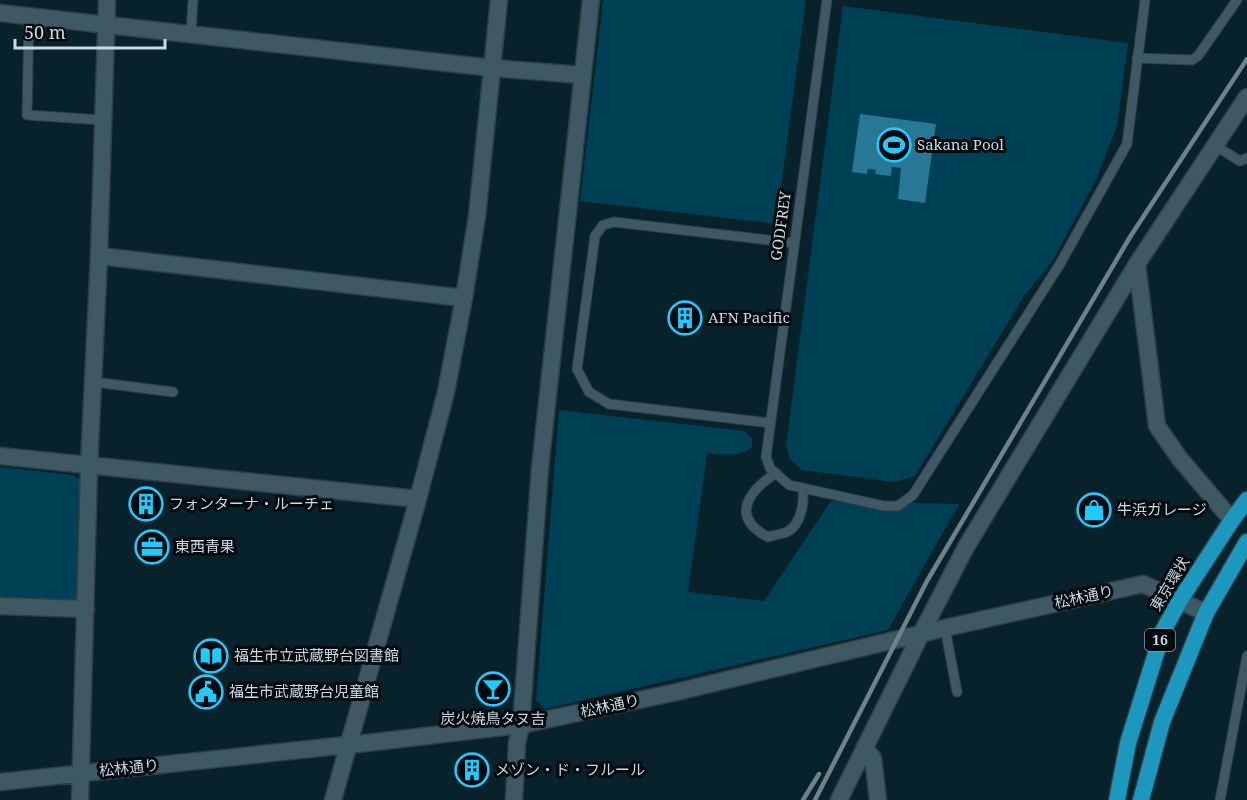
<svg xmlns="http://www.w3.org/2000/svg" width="1247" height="800" font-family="'Noto Serif','Noto Sans JP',serif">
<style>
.green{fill:#004054}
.water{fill:#267895}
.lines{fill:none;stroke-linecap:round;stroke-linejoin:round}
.service-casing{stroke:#313c45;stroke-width:11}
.minor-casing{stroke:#313c45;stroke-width:19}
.tertiary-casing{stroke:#313c45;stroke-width:19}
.trunk-casing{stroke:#313c45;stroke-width:19}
.service{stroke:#3f5964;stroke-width:9}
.minor{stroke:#3f5964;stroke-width:16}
.tertiary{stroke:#3f5964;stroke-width:16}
.trunk{stroke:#1c98be;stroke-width:16}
.rail{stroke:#6e828a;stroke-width:4.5}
.labels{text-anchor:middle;stroke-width:6;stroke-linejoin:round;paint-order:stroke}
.shield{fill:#020a0e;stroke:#8f9ba1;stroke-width:1.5}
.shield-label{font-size:14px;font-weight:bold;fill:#cbd9e0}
.poi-label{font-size:15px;fill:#cbd9e0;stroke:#020a0e;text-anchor:start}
.street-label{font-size:15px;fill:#cbd9e0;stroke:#020a0e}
</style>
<rect width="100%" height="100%" fill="#08222c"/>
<path class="green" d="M603,0H806L776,224L580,201Z
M843,6L1128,43L1117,126L1096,180L1052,262L1024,296L915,476L894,482L802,470L790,459L786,446Z
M559,410L744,431L752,438V447C739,458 722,454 707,453L688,592L764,601L831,501L959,504L888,630L545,709L536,700Z
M0,467L74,475L79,479V597L73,603L0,600Z"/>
<path class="water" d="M860,114L936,124L925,203L898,199L901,168L892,167L891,176L875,174L876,170L868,169L867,174L852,172Z"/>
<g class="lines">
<defs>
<path id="service" d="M827,0L766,457L770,468L789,485L884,506H898L913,495L1060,264L1127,144L1145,0
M29,16L27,115L102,120
M191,33L193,0
M1137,58L1192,60L1198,56L1237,0
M1214,145L1240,161L1247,158
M94,382L173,392
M770,423L609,404L589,392L577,369L595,236L603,225L614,222L794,243
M776,473C748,491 730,517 768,537C774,535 782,534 787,532C802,524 804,502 803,488
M945,628L957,692
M1220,800L1247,656"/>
<path id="minor" d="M492,68L582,75
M99,256L464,298
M1232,520L1180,459L1157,426L1137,264L1247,97
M0,606L86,609
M864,748L873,758L878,800
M514,800L517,743L521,725L540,468L591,0
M839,800L921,634L966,547L1137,264"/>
<path id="tertiary" d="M0,13L492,68
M0,456L418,499
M0,782L375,742L521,725L672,693L945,628L1143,584L1206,613
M80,800L89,466L99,256L107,0
M333,800L418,499L446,392L464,298L477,216L499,0"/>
<path id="trunk" d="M1117,800L1128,743L1163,631L1180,600L1232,520L1247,500
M1141,800L1162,722L1206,613L1247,542"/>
</defs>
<use href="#service" class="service-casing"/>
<use href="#minor" class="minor-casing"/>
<use href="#tertiary" class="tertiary-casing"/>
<use href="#trunk" class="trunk-casing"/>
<use href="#service" class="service"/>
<use href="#minor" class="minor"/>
<use href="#tertiary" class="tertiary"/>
<use href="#trunk" class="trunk"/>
<path class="rail" d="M803,800L819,774
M815,800L927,581L1130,237L1247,59"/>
</g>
<defs>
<symbol id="stadium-ring" viewBox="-11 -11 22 22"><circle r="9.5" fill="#020a0e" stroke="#21c9fd" stroke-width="1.5"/><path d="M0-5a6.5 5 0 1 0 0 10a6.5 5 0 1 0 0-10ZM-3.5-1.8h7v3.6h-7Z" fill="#21c9fd"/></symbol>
<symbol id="building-ring" viewBox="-11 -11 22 22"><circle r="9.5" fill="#020a0e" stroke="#21c9fd" stroke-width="1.5"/><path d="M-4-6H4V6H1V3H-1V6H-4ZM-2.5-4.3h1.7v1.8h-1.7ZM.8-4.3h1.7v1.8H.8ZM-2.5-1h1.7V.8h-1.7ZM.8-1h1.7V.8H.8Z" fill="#21c9fd"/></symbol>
<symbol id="shop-ring" viewBox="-11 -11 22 22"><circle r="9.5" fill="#020a0e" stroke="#21c9fd" stroke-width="1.5"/><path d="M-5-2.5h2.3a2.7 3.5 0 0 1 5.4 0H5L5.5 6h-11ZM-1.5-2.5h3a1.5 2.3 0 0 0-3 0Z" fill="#21c9fd"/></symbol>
<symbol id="office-ring" viewBox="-11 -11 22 22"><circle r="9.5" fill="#020a0e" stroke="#21c9fd" stroke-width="1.5"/><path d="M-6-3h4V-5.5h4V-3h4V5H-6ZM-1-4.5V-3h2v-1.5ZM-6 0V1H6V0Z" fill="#21c9fd"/></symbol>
<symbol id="library-ring" viewBox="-11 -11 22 22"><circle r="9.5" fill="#020a0e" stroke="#21c9fd" stroke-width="1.5"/><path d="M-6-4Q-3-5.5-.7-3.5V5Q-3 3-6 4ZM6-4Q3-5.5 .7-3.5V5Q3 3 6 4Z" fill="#21c9fd"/></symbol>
<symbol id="bar-ring" viewBox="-11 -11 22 22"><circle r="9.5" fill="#020a0e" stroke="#21c9fd" stroke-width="1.5"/><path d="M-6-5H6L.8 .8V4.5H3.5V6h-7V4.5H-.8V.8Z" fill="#21c9fd"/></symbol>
<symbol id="civic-ring" viewBox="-11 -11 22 22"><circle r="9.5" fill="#020a0e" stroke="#21c9fd" stroke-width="1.5"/><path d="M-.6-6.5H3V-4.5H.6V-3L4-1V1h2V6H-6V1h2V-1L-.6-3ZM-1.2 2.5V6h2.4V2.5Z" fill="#21c9fd"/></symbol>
</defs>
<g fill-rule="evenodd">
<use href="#stadium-ring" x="875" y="126" width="38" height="38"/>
<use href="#building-ring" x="666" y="299" width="38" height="38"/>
<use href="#building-ring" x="127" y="485" width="38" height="38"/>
<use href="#shop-ring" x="1075" y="491" width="38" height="38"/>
<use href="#office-ring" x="133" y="528" width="38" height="38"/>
<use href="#library-ring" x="192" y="637" width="38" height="38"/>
<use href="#bar-ring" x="474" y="670" width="38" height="38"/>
<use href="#civic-ring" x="187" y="673" width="38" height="38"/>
<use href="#building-ring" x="453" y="751" width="38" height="38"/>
</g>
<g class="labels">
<rect class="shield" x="1145" y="629" width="30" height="22" rx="4.5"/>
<g class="shield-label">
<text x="1160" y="645">16</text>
</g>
<g class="poi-label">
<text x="917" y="150">Sakana Pool</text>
<text x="708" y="323">AFN Pacific</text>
<text x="169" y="509">フォンターナ・ルーチェ</text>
<text x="1117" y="515">牛浜ガレージ</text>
<text x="175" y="552">東西青果</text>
<text x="234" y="661">福生市立武蔵野台図書館</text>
<text x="229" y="697">福生市武蔵野台児童館</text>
<text x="493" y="724" text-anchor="middle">炭火焼鳥タヌ吉</text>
<text x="495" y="775">メゾン・ド・フルール</text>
</g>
<g class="street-label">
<text transform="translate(781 226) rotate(-82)" y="5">GODFREY</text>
<text transform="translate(1170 584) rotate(-59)" y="5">東京環状</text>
<text transform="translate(1084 597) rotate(-12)" y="5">松林通り</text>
<text transform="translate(610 706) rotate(-12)" y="5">松林通り</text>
<text transform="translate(129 768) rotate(-6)" y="5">松林通り</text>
</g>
</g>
<path d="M15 39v9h150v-9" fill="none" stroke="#cbd9e0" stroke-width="3"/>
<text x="24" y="39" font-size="18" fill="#cbd9e0" stroke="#020a0e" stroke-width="4.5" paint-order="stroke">50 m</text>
</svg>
